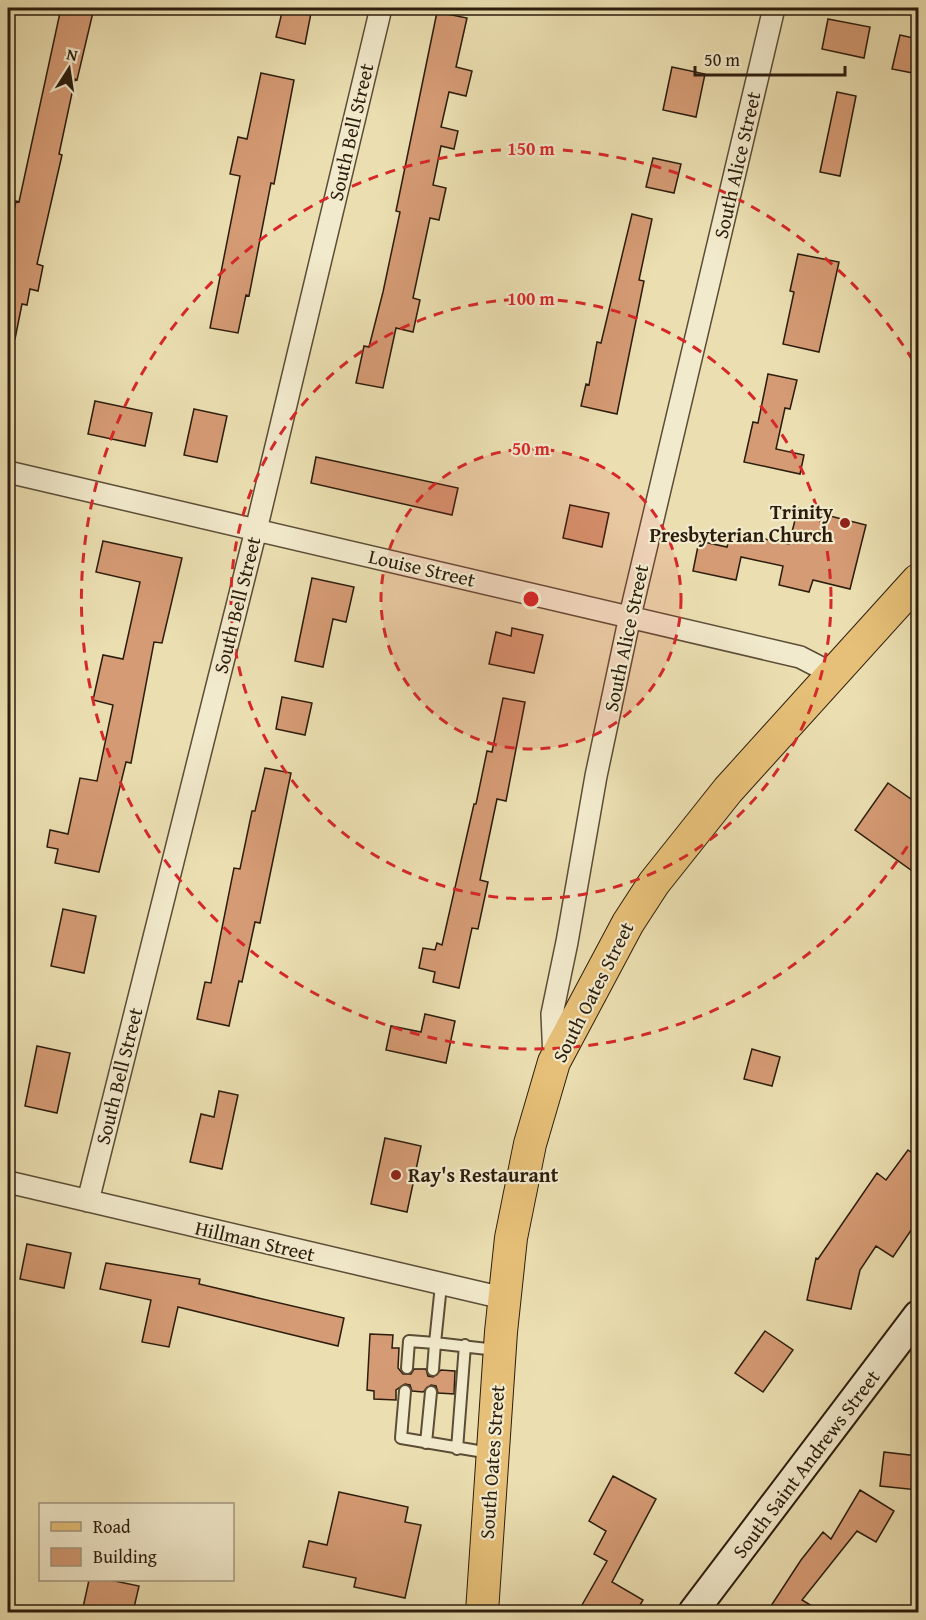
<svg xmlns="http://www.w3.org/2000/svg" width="926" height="1620" font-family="'Gentium Book Plus',serif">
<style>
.building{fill:#d59b74;stroke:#2b1c0d;stroke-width:1.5}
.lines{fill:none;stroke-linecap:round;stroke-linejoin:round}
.lane-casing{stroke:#5b4d36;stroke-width:14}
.street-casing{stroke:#5b4d36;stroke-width:24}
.secondary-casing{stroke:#2b1c0d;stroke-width:32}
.primary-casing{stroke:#2b1c0d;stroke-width:34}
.lane{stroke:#f2eacc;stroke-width:10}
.street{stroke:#f2eacc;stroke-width:21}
.secondary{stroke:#f2eacc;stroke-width:28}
.primary{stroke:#e6c078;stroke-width:32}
.ring{fill:none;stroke:#d62828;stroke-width:3;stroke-dasharray:10 8}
.poi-dot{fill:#8f2418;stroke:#f2eacc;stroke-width:2}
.labels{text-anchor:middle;stroke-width:4.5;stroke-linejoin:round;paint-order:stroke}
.street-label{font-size:20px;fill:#2b1c0d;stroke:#f2eacc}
.poi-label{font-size:20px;font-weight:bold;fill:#2b1c0d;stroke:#f2eacc;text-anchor:end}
.centre{fill:#d62828;stroke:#f2eacc;stroke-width:3}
.ring-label{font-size:18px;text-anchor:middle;font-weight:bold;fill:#d62828;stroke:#f2eacc;stroke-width:4.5;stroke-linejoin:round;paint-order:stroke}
</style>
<rect width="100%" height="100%" fill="#ebdfb1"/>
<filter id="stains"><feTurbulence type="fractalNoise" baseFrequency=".00333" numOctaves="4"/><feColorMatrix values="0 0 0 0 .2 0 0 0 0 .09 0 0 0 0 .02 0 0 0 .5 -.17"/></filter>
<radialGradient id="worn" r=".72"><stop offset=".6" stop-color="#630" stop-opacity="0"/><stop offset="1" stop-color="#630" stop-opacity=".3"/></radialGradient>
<path class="building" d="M61,8H94L77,80L75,79L59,154L62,155L37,264L43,266L38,291L30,289L27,305L22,304L15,339L8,338V239L16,201L19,202Z
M283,8H312L305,44L276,37Z
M437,12L467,18L456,67L472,71L466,96L449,92L441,127L458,131L454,149L441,146L433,185L446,188L439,220L430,218L413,298L420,300L413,332L396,328L383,388L356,383L364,346L369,347L383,292L400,212L396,211Z
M828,19L870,27L864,58L822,49Z
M900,35L918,39V74L892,69Z
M672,67L705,74L696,117L663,110Z
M261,73L294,80L274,184L271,183L249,296L246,295L238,333L210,328L240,176L230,174L238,137L247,139Z
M837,92L856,96L840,176L820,172Z
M653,158L681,164L674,193L646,187Z
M632,214L652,219L639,280L644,281L617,414L581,406L586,384L589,385L597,342L601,343Z
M798,254L839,262L819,352L783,344L794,292L790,291Z
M768,374L797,380L790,409L785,408L776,449L804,455L800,474L744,462L753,422L758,423Z
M95,401L152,413L145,446L88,434Z
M194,409L227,416L217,462L184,455Z
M316,457L458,488L452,515L311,483Z
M570,505L609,513L602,547L563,538Z
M798,508L866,525L850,589L813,580L809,592L779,585L783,566L741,557L736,580L693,571L699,541L727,547L731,532L789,544Z
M103,541L182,558L162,643L154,642L131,763L126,762L99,872L55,863L58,849L47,847L50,830L68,834L80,778L97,781L113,705L93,700L103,655L123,659L140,582L96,572Z
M312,578L354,587L346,622L333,619L323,667L295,661Z
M512,628L543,635L534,673L489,664L496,632L511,636Z
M282,697L312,703L305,735L276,729Z
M503,698L525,702L506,801L497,799L480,880L488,882L478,929L472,928L459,988L433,982L435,972L419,968L423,948L435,950L437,943L442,945L474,804H476L487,751L492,752Z
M265,768L291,773L260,923L255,922L242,982L239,981L229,1026L197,1019L205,982L211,983L234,868L240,869L252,811H255Z
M888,783L918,804V875L855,830Z
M63,909L96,916L84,973L51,966Z
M425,1014L455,1021L446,1063L386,1050L391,1026L421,1032Z
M37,1046L70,1053L57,1113L25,1106Z
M752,1049L780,1057L772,1086L744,1079Z
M219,1091L238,1095L222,1169L190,1162L201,1114L214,1117Z
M385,1138L421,1146L407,1212L371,1204Z
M908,1150L918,1157V1220L893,1257L876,1246L860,1270L851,1309L807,1300L816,1258L818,1259L877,1173L886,1180Z
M27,1244L71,1253L64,1288L20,1279Z
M106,1263L200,1279L199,1284L344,1318L338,1346L178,1307L169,1347L142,1342L151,1300L100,1289Z
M765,1331L793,1350L763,1392L735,1373Z
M370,1334L393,1335L392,1348H399L398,1368L403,1374H411L414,1369H426L428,1376L433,1377L441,1370L455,1371L454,1394L438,1393L436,1386L431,1385L423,1392L412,1391L410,1385L405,1384L396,1390V1400L374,1399V1391L367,1390Z
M884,1452L918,1456V1490L880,1486Z
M613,1476L656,1499L612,1582L643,1600L636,1612H578L607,1561L594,1554L606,1531L589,1521Z
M860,1490L894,1511L876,1542L857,1531L802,1600L822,1612H767L801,1560L823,1532L831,1539Z
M339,1492L408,1507L405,1522L421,1525L405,1598L354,1587L356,1578L303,1567L309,1541L327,1545Z
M89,1580H110L139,1586L133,1612H82Z"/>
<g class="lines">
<defs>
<path id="lane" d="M441,1285L435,1343L496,1350
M407,1368L409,1341L435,1343L433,1370
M405,1391L401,1438L490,1453
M426,1443L431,1392
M457,1449L465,1345"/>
<path id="street" d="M8,472L800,657L833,674
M554,1059L552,1014L567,942L596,776L630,616L774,8
M8,1182L503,1298
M88,1201L256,530L381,8"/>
<path id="secondary" d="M693,1612L918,1315"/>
<path id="primary" d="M482,1612L501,1332L511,1238L530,1144L554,1062L628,923L654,883L728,790L918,580"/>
</defs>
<use href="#lane" class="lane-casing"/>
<use href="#street" class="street-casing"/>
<use href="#secondary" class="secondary-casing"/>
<use href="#primary" class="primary-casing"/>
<use href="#lane" class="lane"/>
<use href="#street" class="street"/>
<use href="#secondary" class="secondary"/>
<use href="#primary" class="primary"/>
</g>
<circle cx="531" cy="599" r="150" fill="#d62828" fill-opacity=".12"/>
<g class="ring">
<circle cx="531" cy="599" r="150"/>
<circle cx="531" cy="599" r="300"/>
<path d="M917 831A450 450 0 1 1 917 367"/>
</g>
<g class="poi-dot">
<circle cx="845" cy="523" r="6"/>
<circle cx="396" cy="1175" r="6"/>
</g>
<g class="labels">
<g class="street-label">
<text transform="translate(351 132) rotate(-77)" y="7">South Bell Street</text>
<text transform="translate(737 165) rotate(-77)" y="7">South Alice Street</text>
<text transform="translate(422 568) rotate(13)" y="7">Louise Street</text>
<text transform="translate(237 605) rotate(-76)" y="7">South Bell Street</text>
<text transform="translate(626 638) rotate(-78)" y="7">South Alice Street</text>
<text transform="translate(593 992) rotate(-63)" y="7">South Oates Street</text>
<text transform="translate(119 1076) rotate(-76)" y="7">South Bell Street</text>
<text transform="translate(255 1241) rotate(13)" y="7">Hillman Street</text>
<text transform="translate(492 1462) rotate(-86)" y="7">South Oates Street</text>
<text transform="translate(806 1464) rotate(-53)" y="7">South Saint Andrews Street</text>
</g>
<g class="poi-label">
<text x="833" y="519">Trinity<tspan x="833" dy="23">Presbyterian Church</tspan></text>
<text x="408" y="1182" text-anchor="start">Ray's Restaurant</text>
</g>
</g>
<circle cx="531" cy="599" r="9" class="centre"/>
<g class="ring-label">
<text x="531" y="155">150 m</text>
<text x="531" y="305">100 m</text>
<text x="531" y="455">50 m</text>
</g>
<rect width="926" height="1620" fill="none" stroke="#ebdfb1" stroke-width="30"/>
<rect x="9" y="9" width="908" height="1602" fill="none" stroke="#2b1c0d" stroke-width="3"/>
<rect x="15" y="15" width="896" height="1590" fill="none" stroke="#2b1c0d" stroke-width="1.5"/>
<rect x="39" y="1503" width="195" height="78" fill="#f2eacc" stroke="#a29880" stroke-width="1.5"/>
<rect x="51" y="1522" width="30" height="9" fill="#e6c078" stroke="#a29880" stroke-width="1.5"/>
<text x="93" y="1533" font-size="18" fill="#2b1c0d">Road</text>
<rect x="51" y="1548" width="30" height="18" fill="#d59b74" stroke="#a29880" stroke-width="1.5"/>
<text x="93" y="1563" font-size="18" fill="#2b1c0d">Building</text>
<g transform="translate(69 69) rotate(12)" stroke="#f2eacc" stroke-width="4.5" paint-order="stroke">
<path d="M0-4.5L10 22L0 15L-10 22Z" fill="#2b1c0d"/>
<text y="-9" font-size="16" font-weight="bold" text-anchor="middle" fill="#2b1c0d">N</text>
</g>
<path d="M695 66v9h150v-9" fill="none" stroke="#2b1c0d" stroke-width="3"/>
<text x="704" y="66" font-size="18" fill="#2b1c0d" stroke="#f2eacc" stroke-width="4.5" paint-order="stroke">50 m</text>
<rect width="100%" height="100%" filter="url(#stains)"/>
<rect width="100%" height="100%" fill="url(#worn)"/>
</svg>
